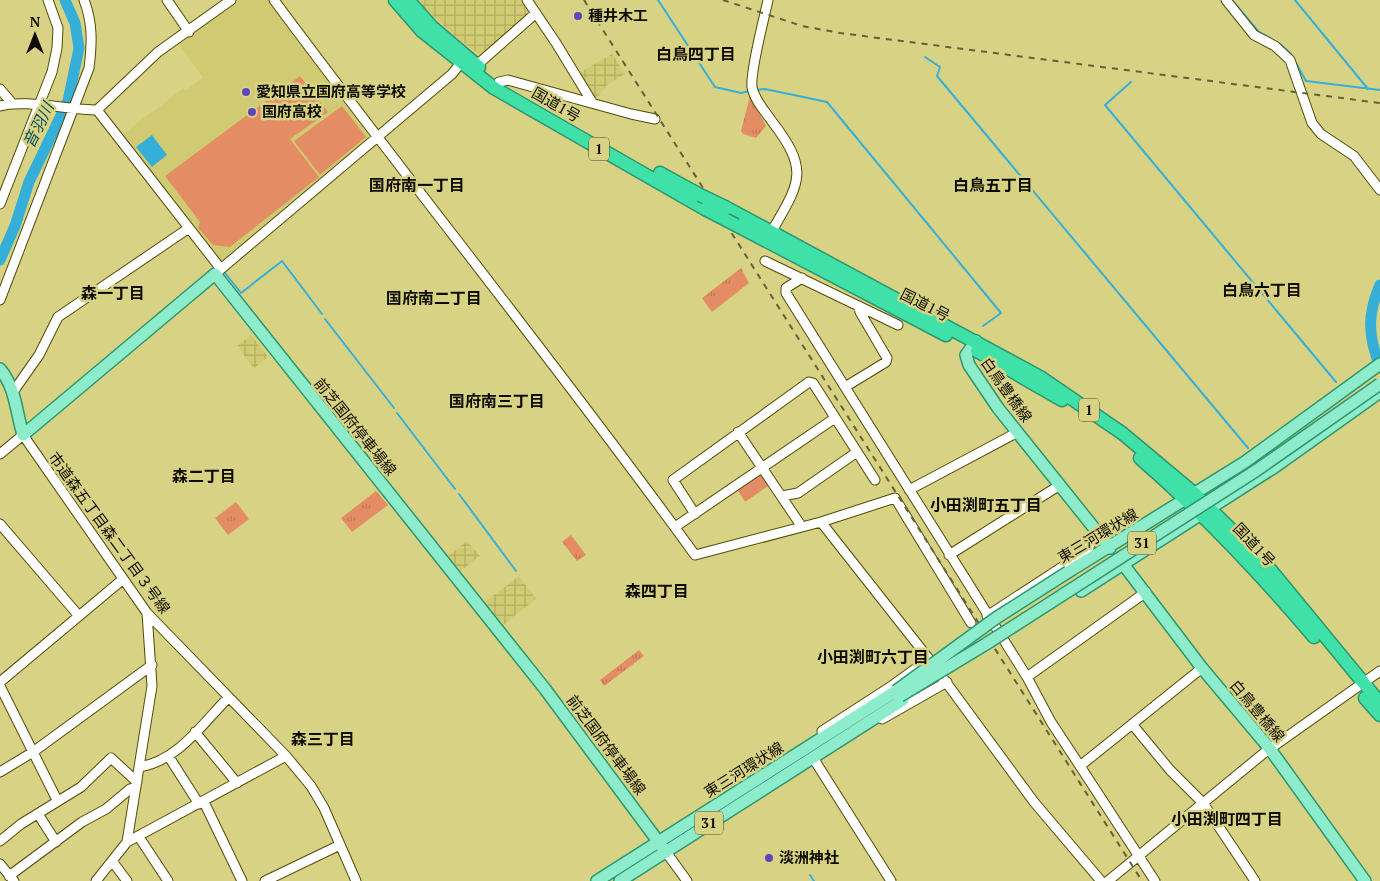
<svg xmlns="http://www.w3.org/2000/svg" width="1380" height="881" font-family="'PT Serif','Noto Sans JP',serif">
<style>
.built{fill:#d0cb72}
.industrial{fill:url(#industrial-grid)}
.grass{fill:url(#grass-tufts)}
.green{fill:#e48d64}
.water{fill:#35afd8}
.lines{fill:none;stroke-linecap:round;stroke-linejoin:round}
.stream{stroke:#35afd8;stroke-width:2}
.river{stroke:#35afd8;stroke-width:11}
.minor-casing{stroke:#504b0a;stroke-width:11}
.major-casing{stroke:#2e966e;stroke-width:14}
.highway-casing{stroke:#2e966e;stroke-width:15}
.minor{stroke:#fff;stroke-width:9}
.major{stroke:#8ceccb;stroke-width:11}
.highway{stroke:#40e0a9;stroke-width:12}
.rail{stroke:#646138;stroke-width:2;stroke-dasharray:6 6;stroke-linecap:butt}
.major-bridge-casing{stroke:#2e966e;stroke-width:14;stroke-linecap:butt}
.highway-bridge-casing{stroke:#2e966e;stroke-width:15;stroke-linecap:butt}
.major-bridge{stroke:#8ceccb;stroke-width:11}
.highway-bridge{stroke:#40e0a9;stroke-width:12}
.poi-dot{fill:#5b46be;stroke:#d8d384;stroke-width:2}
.labels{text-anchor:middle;stroke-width:5;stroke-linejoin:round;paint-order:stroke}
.shield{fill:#d8d384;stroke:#4b4828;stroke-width:1}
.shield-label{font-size:14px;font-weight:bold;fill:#0e0c00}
.poi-label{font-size:15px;font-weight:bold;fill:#0e0c00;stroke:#d8d384;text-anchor:start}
.street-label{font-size:15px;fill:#0e0c00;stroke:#d8d384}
.neighbourhood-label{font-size:16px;font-weight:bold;fill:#0e0c00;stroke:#d8d384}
.water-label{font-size:16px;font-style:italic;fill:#074d62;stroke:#d8d384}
</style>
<defs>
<pattern id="industrial-grid" width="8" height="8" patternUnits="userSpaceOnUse" patternTransform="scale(1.25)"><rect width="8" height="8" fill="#d0cb72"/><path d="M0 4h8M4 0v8" fill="none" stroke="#b1ad61"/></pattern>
<pattern id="grass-tufts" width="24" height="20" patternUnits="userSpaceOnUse" patternTransform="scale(1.25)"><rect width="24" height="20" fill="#e48d64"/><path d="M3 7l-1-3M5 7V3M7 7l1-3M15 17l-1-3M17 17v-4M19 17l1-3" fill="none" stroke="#c27855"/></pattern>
</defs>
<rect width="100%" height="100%" fill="#d8d384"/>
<path class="built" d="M238,0H270L368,133V138L221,263L120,136L184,88L186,90L203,78L179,44Z"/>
<path class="industrial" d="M416,0H524L533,12L482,56L458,39Z
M612,54L625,74L607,85L595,100L577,74Z
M251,335L268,357L254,368L237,346Z
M467,541L480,556L460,571L448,556Z
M519,576L536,599L503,625L485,602Z"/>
<path class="grass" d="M750,96L766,126L756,138L743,134L741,131Z
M741,268L749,283L712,312L702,298Z
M376,491L388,505L352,532L341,518Z
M236,502L249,519L228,535L215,518Z
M571,535L586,555L577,561L562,542Z
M639,650L644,656L604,686L600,680Z"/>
<path class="green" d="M300,76L328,112L290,139L319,177L230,247L213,245L198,228L200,222L165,176Z
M342,106L366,137L320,175L294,141Z
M763,472L771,484L745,502L737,489Z"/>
<path class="water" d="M152,135L167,155L152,167L136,147Z"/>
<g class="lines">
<path class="stream" d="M658,0L715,87L741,93L749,91
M1232,0L1258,31L1280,44L1291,54L1306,81L1380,90
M1295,0L1368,89
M925,57L940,67L937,76L1248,448
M1131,82L1105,105L1336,382
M756,90L765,89L827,102L1001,313L983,326
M225,273L241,293L282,261L322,314
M325,319L394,408
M397,413L455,489
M459,494L516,571
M810,875L814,881"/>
<path class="river" d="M0,260L15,226L29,182L68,101L79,48L75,23L65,0
M1380,285C1367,314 1368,337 1380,366"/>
<defs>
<path id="minor" d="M167,0L189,32
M274,0C412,186 559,367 695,555L821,522L895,498L971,623
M527,0L556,43L592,102
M768,0C764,19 750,71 752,87C754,99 764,110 771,120C811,172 800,182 769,236
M1226,0L1254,35L1275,46L1290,60L1312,123L1321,134L1354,156L1380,190
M477,65L536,13
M499,82L508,80L631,114L655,119
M0,89L11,102
M0,106C22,99 70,110 97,110L158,52L231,0
M97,110L221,269
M0,204L52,72L57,48L58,28L48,0
M765,261L898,325
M215,274L452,74L464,59
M802,278L786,288V293L1027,677L1146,592
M0,300L89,68C92,44 93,23 84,0
M845,387L886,362L887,358L860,312L859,306
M13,392L39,355L58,317L189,228
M738,432L802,527
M0,454L23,435L147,613L286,756L311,786L324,808L356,881
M909,490L1018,432
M782,496L798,493L857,452
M695,514L673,480L809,382L813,383L875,480
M821,522L929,659L1034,802L1101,881
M0,524L79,616
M675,527L835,418
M949,555L1060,485
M987,616L1088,550L1095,529
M1027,677L1051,722L1080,766L1202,668
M0,682L122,580
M0,686L57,800
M882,719L947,682
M1132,724L1170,770L1203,803L1255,881
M822,731L893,685L929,659
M195,732L237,783
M169,757L199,804
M815,761L891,881
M1080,766L1155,881
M139,767C178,761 202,724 228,698
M0,772L33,752L152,665
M204,802L242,881
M38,814L56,842
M139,837L168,881
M0,841L21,824L81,787L111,758L137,782
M127,842L152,686L147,613
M666,852L687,881
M112,861L127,881
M0,864L14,881
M9,876L82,822L106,809L130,789L136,787
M96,881L127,842L286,756
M265,881L340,845
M1108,881L1264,753L1380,671"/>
<path id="major" d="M976,341L966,355L969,365L998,408L1110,548
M0,369C16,388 16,412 23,435L215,274L545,689L666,852
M1123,564L1202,668L1270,749L1365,881
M1068,572L1245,462L1380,364
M1081,591L1276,466L1380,392
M597,881L896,691
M620,881L903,700"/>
<path id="highway" d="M395,0L422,31L494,88L705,209
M408,0L432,27L479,67
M660,173L700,195
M727,208L1040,377L1122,433L1195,494L1265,563L1380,703
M736,225L946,335
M977,351L1062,400
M1140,458C1203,513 1260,573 1314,637
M1365,698L1380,715"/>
</defs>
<use href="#minor" class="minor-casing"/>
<use href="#major" class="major-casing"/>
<use href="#highway" class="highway-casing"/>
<use href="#minor" class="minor"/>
<use href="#major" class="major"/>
<use href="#highway" class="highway"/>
<path class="rail" d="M584,0L1142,881
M723,0L802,26L840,33L1380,103"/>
<defs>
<path id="major-bridge" d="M896,691L996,618L1068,572
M900,696L986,644L1257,470L1380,384"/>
<path id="highway-bridge" d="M700,195L727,208
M705,209L736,225"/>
</defs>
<use href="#major-bridge" class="major-bridge-casing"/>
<use href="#highway-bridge" class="highway-bridge-casing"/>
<use href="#major-bridge" class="major-bridge"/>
<use href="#highway-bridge" class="highway-bridge"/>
</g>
<g class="poi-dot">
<circle cx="578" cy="16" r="5"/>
<circle cx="246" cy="92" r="5"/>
<circle cx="252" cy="112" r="5"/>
<circle cx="769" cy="858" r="5"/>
</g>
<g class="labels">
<g class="shield">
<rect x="589" y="137.5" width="20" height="23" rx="4"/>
<rect x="1079" y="398.5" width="20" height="23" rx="4"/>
<rect x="1128" y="531.5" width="28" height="23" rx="4"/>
<rect x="695" y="811.5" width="28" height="23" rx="4"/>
</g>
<g class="shield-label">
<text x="599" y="154">1</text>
<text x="1089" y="415">1</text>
<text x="1142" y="548">31</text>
<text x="709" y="828">31</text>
</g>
<g class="poi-label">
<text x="588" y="21">種井木工</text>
<text x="256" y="97">愛知県立国府高等学校</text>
<text x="262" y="117">国府高校</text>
<text x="779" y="863">淡洲神社</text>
</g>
<g class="street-label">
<text transform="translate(556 105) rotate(30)" y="5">国道1号</text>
<text transform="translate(925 305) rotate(27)" y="5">国道1号</text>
<text transform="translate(1006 390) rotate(54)" y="5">白鳥豊橋線</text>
<text transform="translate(355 427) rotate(51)" y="5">前芝国府停車場線</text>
<text transform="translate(109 533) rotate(54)" y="5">市道森五丁目森二丁目３号線</text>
<text transform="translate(1098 536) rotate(-31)" y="5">東三河環状線</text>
<text transform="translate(1254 545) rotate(47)" y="5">国道1号</text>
<text transform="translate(1257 711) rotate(50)" y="5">白鳥豊橋線</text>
<text transform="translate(606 745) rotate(53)" y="5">前芝国府停車場線</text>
<text transform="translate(744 770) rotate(-32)" y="5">東三河環状線</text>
</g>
<g class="neighbourhood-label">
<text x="696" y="60">白鳥四丁目</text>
<text x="417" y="191">国府南一丁目</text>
<text x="993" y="191">白鳥五丁目</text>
<text x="1262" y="296">白鳥六丁目</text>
<text x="113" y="299">森一丁目</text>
<text x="434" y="304">国府南二丁目</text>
<text x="497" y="407">国府南三丁目</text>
<text x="204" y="482">森二丁目</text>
<text x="986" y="511">小田渕町五丁目</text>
<text x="657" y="597">森四丁目</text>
<text x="873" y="663">小田渕町六丁目</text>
<text x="323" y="745">森三丁目</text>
<text x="1227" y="825">小田渕町四丁目</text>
</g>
<g class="water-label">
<text transform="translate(38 125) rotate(-64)" y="6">音羽川</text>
</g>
</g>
<g transform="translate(35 35)" stroke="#d8d384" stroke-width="4" paint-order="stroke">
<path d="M0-4L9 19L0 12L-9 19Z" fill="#0e0c00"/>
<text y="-8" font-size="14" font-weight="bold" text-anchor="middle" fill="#0e0c00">N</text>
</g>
</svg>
